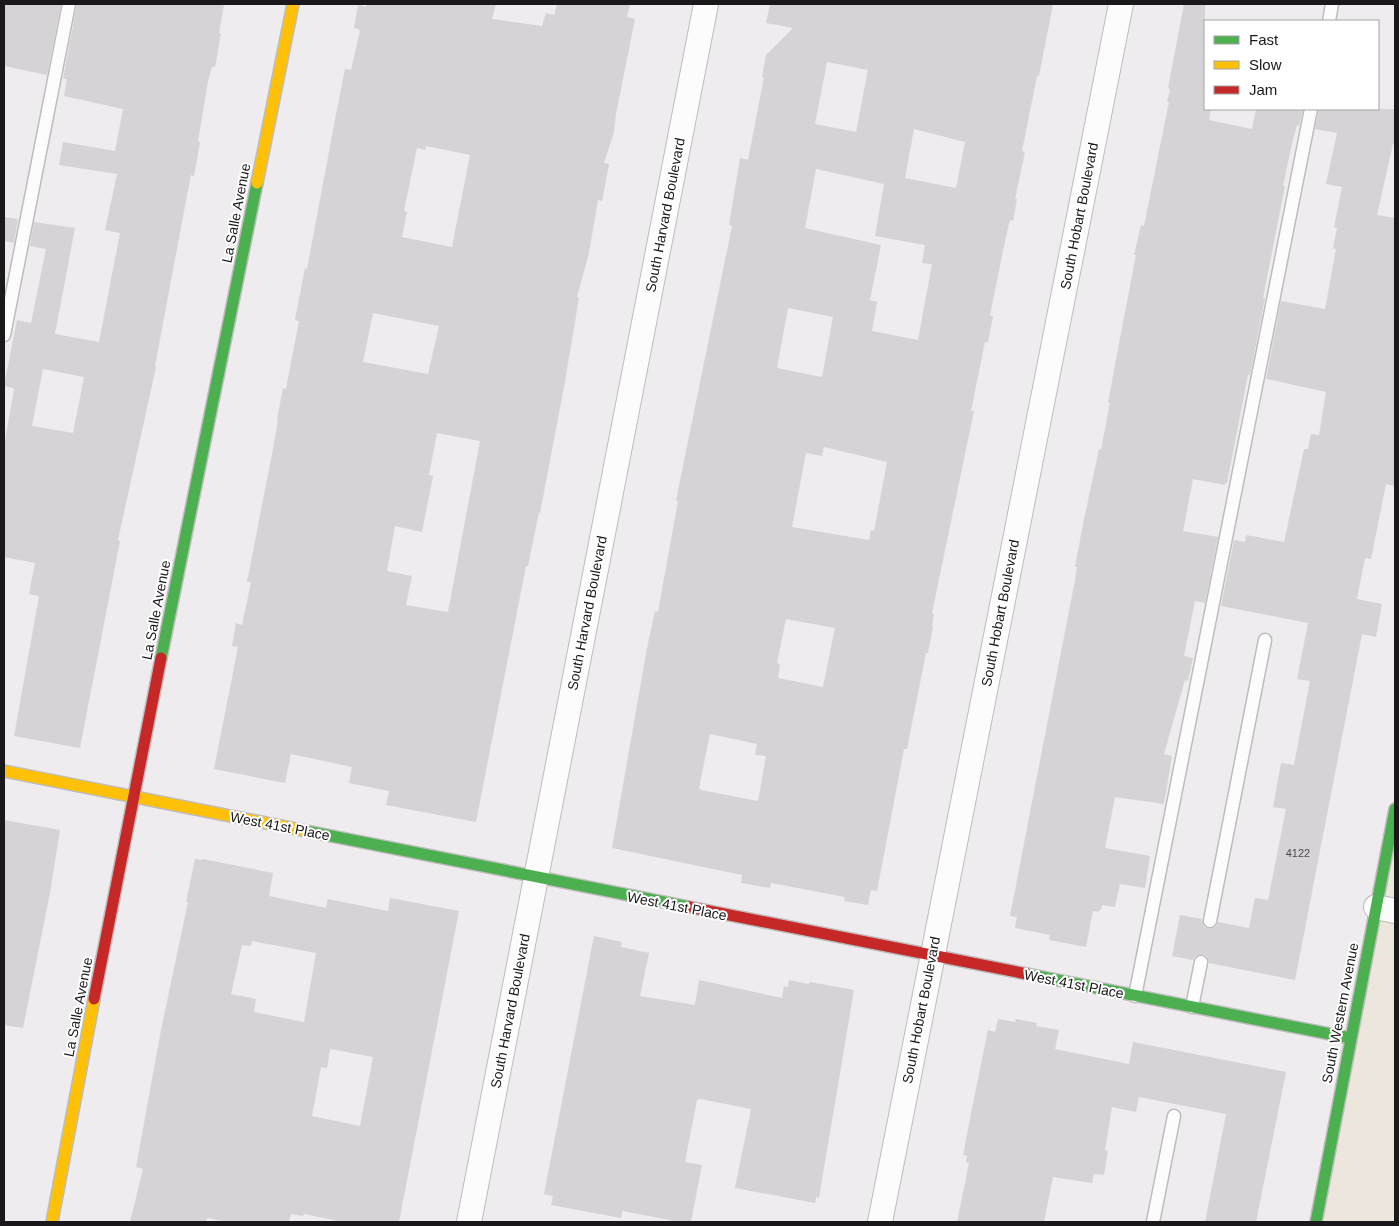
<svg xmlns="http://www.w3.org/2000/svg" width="1399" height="1226" font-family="Helvetica,sans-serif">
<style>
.commercial{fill:#ede6dc}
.building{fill:#d5d3d5;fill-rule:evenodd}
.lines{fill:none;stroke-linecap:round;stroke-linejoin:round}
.lane-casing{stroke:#bebcbd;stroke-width:15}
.street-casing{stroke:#bebcbd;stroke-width:26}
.fast-casing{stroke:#bebcbd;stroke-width:14}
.slow-casing{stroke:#bebcbd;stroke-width:14}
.jam-casing{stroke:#bebcbd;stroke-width:14}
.lane{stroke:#fcfcfc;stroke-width:12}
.street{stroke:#fcfcfc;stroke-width:24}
.fast{stroke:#4caf50;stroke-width:11}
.slow{stroke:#ffc107;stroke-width:11}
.jam{stroke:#c62828;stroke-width:11}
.labels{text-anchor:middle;stroke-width:4;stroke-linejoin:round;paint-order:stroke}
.number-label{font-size:11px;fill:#4a484a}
.street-label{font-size:14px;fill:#1a181a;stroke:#fff}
</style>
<rect width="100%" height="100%" fill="#eeecee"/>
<path class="commercial" d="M1395,809V1222H1316Z"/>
<path class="building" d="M4,4H61L47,75L4,66Z
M77,4H224L219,33L221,34L215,67H212L208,81L198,141L200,142L194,176L191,175L188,190L155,366L156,367L118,540L120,541L80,748L14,736L39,596L29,594L35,563L4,557V445L14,390L13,388L4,386L17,320L31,323L46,249L30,246L34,222L75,228L55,334L99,342L120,233L105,230L117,174L59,165L63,142L115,151L123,109L64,96L67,79H63ZM43,369L84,377L73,433L32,426Z
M367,4H496L492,19L542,26L546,13L554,15L557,4H630L627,17L635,19L616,114L614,132L604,163L609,164L602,201L598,200L589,253L577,297L579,298L564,387L540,513L539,512L528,566H526L476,822L386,805L389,791L349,783L352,767L291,754L285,783L214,769L238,647L232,646L236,623L242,625L251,582H247L273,449L278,420L277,419L283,388L286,389L288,378L299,321L295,320L305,268L307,269L334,125L345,69L351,70L360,30L354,28L358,5L366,7ZM426,146L470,155L452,247L402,237L407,212L404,211L417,148L425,150ZM373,313L439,326L428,374L363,362ZM437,433L480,441L448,612L406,605L412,576L387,571L395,526L422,532L433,476L429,475Z
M770,4H1053L1039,76H1037L1022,151L1025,152L1015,199H1017L1013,221L1010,220L1005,241L990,315L993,316L988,342H985L971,411H974L932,613L934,614L932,627H933L928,653H926L907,749H904L877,891L871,890L868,905L844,901L845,897L771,883L770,888L741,883L742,875L612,848L647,648L655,611L658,612L678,501L676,500L732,226L729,225L740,158L748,160L764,77H762L766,55L793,28L766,23ZM827,62L868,70L856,132L815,124ZM914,129L965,142L956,188L905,178ZM816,169L884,184L875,236L925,245L922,263L932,264L918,340L872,331L877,302L870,300L881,245L805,228ZM788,308L833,317L822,377L777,368ZM824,447L887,462L874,531L871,530L869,540L792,527L806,453L822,456ZM786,619L835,628L823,687L778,678L780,664L777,663ZM710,734L757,744L755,755L766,756L758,801L701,790L699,788Z
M1184,4H1205V109H1211L1209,120L1252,129L1256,109H1303L1299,126L1297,125L1291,148L1283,186H1285L1263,298H1265L1250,375H1248L1227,483H1225V485L1193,479L1183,531L1218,537L1205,603L1195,601L1184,656L1193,658L1188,681L1185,680L1164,754L1172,756L1164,804L1115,797L1105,848L1150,856L1145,888L1120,884L1115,907L1102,905L1101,910H1099V912L1093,911L1086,947L1049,940L1050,935L1015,928L1017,917L1010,916L1075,580L1077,567H1075L1083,524L1099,449L1101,450L1110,403H1108L1114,370L1136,255H1134L1141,225L1144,226L1169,102H1167L1170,89L1168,88Z
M1319,109H1395V144H1393L1377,215L1395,218V486L1386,484L1371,559L1365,558L1357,599L1382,604L1376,637L1362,634L1295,980L1209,963L1207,956L1202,954L1195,956L1193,960L1172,956L1180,915L1202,919L1204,927L1209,929L1216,927L1218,922L1249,928L1255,898L1268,900L1286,809L1273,807L1281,763L1294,765L1310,681L1297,679L1308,623L1221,606L1234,540L1245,542L1246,535L1284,542L1304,449H1308L1311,434L1319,435L1326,392L1266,379L1281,301L1325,309L1336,249L1333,248L1337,228L1334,227L1342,187L1326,184L1337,133L1315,129Z
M4,217L18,219L14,243L4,241Z
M4,820L60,830L50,893L23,1028L4,1025Z
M195,859L202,860L203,859L273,873L269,896L326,908L328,899L388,911L390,898L459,911L399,1222H343L304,1214L303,1216L291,1214L289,1222H228L207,1218L206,1222H130L143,1169L136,1167L161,1030L188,902H186ZM252,941L316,953L304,1022L254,1012L256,999L231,994L242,945L251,946ZM330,1049L373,1057L360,1126L312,1116L321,1067L327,1068Z
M594,936L622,942L621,947L649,953L640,996L695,1005L699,980L782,998L784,986L788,987L789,980L809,984L810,982L854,990L823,1174L819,1198L816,1197L815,1203L735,1188L751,1109L700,1099L697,1100L685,1162L702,1165L691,1222H680L622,1211L621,1218L551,1205L553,1196L544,1194Z
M998,1019L1015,1022L1016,1019L1037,1023L1036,1026L1059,1030L1055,1049L1129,1064L1133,1042L1286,1072L1256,1222H1205L1226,1114L1139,1097L1136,1112L1112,1107L1105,1150L1108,1151L1104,1175L1094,1174L1092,1183L1053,1177L1044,1222H957L969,1163L966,1162L967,1156L963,1155L973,1103L988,1030L995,1032Z"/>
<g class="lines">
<defs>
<path id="lane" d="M1329,21L1332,4
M4,335L69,4
M1210,921L1265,640
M1135,996L1311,109
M1192,1007L1201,962
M1153,1222L1174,1116"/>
<path id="street" d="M1376,907L1395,911
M469,1222L706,4
M880,1222L1121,4"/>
<path id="fast" d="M161,658L257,183
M306,831L689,907
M1027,974L1350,1038
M1316,1222L1395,809"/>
<path id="slow" d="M257,183L293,4
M4,771L306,831
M52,1222L94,999"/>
<path id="jam" d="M689,907L1027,974
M94,999L161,658"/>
</defs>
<use href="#lane" class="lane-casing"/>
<use href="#street" class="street-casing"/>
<use href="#fast" class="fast-casing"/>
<use href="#slow" class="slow-casing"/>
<use href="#jam" class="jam-casing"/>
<use href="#lane" class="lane"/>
<use href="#street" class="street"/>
<use href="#fast" class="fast"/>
<use href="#slow" class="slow"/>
<use href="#jam" class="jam"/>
</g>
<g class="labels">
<g class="number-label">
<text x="1298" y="857">4122</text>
</g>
<g class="street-label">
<text transform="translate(236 213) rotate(-79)" y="5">La Salle Avenue</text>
<text transform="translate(665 215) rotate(-79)" y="5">South Harvard Boulevard</text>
<text transform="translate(1079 216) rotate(-79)" y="5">South Hobart Boulevard</text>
<text transform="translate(156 610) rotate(-79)" y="5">La Salle Avenue</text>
<text transform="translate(587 613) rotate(-79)" y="5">South Harvard Boulevard</text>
<text transform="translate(1000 613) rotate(-79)" y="5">South Hobart Boulevard</text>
<text transform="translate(280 826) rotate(11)" y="5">West 41st Place</text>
<text transform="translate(677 906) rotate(11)" y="5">West 41st Place</text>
<text transform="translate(1074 984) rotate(11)" y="5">West 41st Place</text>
<text transform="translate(78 1007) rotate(-79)" y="5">La Salle Avenue</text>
<text transform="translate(921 1010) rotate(-79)" y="5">South Hobart Boulevard</text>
<text transform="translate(510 1011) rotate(-79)" y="5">South Harvard Boulevard</text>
<text transform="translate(1340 1013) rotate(-79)" y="5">South Western Avenue</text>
</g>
</g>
<rect width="1399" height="1226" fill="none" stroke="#1a181a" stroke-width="10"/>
<rect x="1204" y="20" width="175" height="90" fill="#ffffff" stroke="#a3a3a3"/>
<rect x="1214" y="36" width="25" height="8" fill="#4caf50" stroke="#a3a3a3"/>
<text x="1249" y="45" font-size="15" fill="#1a181a">Fast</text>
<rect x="1214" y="61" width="25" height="8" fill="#ffc107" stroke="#a3a3a3"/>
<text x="1249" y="70" font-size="15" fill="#1a181a">Slow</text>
<rect x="1214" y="86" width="25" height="8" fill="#c62828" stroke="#a3a3a3"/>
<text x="1249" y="95" font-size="15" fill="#1a181a">Jam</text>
</svg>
